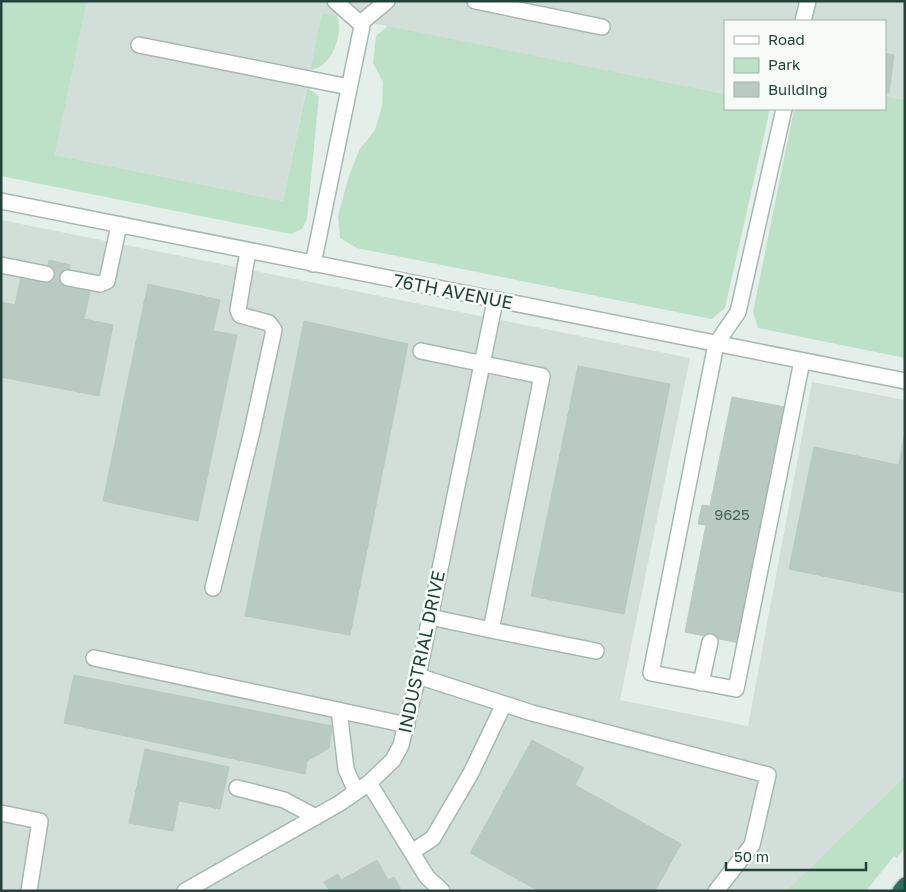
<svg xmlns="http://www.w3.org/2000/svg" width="906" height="892" font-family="'Golos Text',sans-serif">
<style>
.built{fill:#d2dfd9}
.green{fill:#bce1c7}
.building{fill:#b9cac3;stroke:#b6c9c2}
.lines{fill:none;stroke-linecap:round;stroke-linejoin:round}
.minor-tunnel{stroke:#bdccc7;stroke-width:15;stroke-dasharray:15 8;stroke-linecap:butt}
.minor-casing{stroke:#a6b8b2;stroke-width:18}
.highway-casing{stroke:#c1cac8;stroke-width:18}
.minor{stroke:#fff;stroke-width:15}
.highway{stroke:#2c7064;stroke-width:15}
.labels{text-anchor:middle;stroke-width:5;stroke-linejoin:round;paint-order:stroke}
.number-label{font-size:15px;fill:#48645c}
.street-label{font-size:18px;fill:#22423a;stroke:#f6fbf8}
</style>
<rect width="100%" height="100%" fill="#e4efea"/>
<path class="built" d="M87,1H905V100L885,96V21H725V94L322,13L283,201L55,155Z
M1,220L690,358L620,700L748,726L812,382L905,400V776L786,891H1Z"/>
<path class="green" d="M1,1H87L55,155L283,201L307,87L319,96L307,219L302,229L291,234L1,176Z
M322,13L337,16C344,34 332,68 310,70Z
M388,26L725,94V109H770L725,308L712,319L357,248L340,238L338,216L348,179L359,150L375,130L382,106L383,82L373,63L376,36Z
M885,96L905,100V358L758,328L753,312L794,109H885Z
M905,776V848L897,858L894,856L866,891H786Z"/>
<path class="building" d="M885,53L894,55L889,93L885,92Z
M49,260L70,265L66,287L90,292L84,319L113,325L99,396L1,377V302L15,305L21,277L45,282Z
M148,284L220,300L213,331L237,335L198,521L103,501Z
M304,321L408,344L350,635L245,616Z
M578,366L670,384L624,614L531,596Z
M732,397L785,407L739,643L685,632L706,525L698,524L702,505L710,506Z
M904,437L905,593L789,569L814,447L899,465Z
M74,675L332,726L329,748L307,761L305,774L64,723Z
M532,740L584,768L575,785L681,844L655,891H539L470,853Z
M145,749L229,767L220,809L179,801L173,831L129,823Z
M377,860L388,880L394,877L402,891H327L329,890L324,882L338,874L341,880Z"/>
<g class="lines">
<path class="minor-tunnel" d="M46,274L68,278"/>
<defs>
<path id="minor" d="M335,1L362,25
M475,1L602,27
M803,21L808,1
M139,45L349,87
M784,109L738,312L716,344L651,673L736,689L802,361
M1,201L905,381
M313,264L363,21L387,1
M1,265L46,274
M68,278L100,284L107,281L119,225
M421,351L542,376L491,630L596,651
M213,588L252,431L274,330L269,323L240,315L238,310L248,251
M430,617L491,630
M94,658L407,725
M418,676L532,713L768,775L752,845L716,891
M701,683L710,642
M339,710L346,769L356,792
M369,783L427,877L442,891
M237,788L284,800L316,817
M1,813L40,821L29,891
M412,852L433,838L471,773L504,704
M185,891L340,803L369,783L393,760L401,745L418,676L495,301"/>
<path id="highway" d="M900,891L905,885"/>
</defs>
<use href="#minor" class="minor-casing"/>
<use href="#highway" class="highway-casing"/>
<use href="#minor" class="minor"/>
<use href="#highway" class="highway"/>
</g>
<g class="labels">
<g class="number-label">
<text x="732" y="520">9625</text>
</g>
<g class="street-label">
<text transform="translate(453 292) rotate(11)" y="6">76TH AVENUE</text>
<text transform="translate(422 652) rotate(-78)" y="6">INDUSTRIAL DRIVE</text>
</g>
</g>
<rect width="906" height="892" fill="none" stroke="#22423a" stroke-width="5"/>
<rect x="724" y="20" width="162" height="90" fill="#f6fbf8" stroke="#a1b1ac"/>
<rect x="734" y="36" width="25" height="8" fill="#ffffff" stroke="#a1b1ac"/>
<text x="768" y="45" font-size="15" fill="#22423a">Road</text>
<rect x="734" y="58" width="25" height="15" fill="#bce1c7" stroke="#a1b1ac"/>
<text x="768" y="70" font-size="15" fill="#22423a">Park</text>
<rect x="734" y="82" width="25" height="15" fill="#b9cac3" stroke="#a1b1ac"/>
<text x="768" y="95" font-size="15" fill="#22423a">Building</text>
<path d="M726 862v8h140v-8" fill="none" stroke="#22423a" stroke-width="2.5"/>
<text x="734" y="862" font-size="15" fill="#22423a" stroke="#f6fbf8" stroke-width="4" paint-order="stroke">50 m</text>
</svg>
